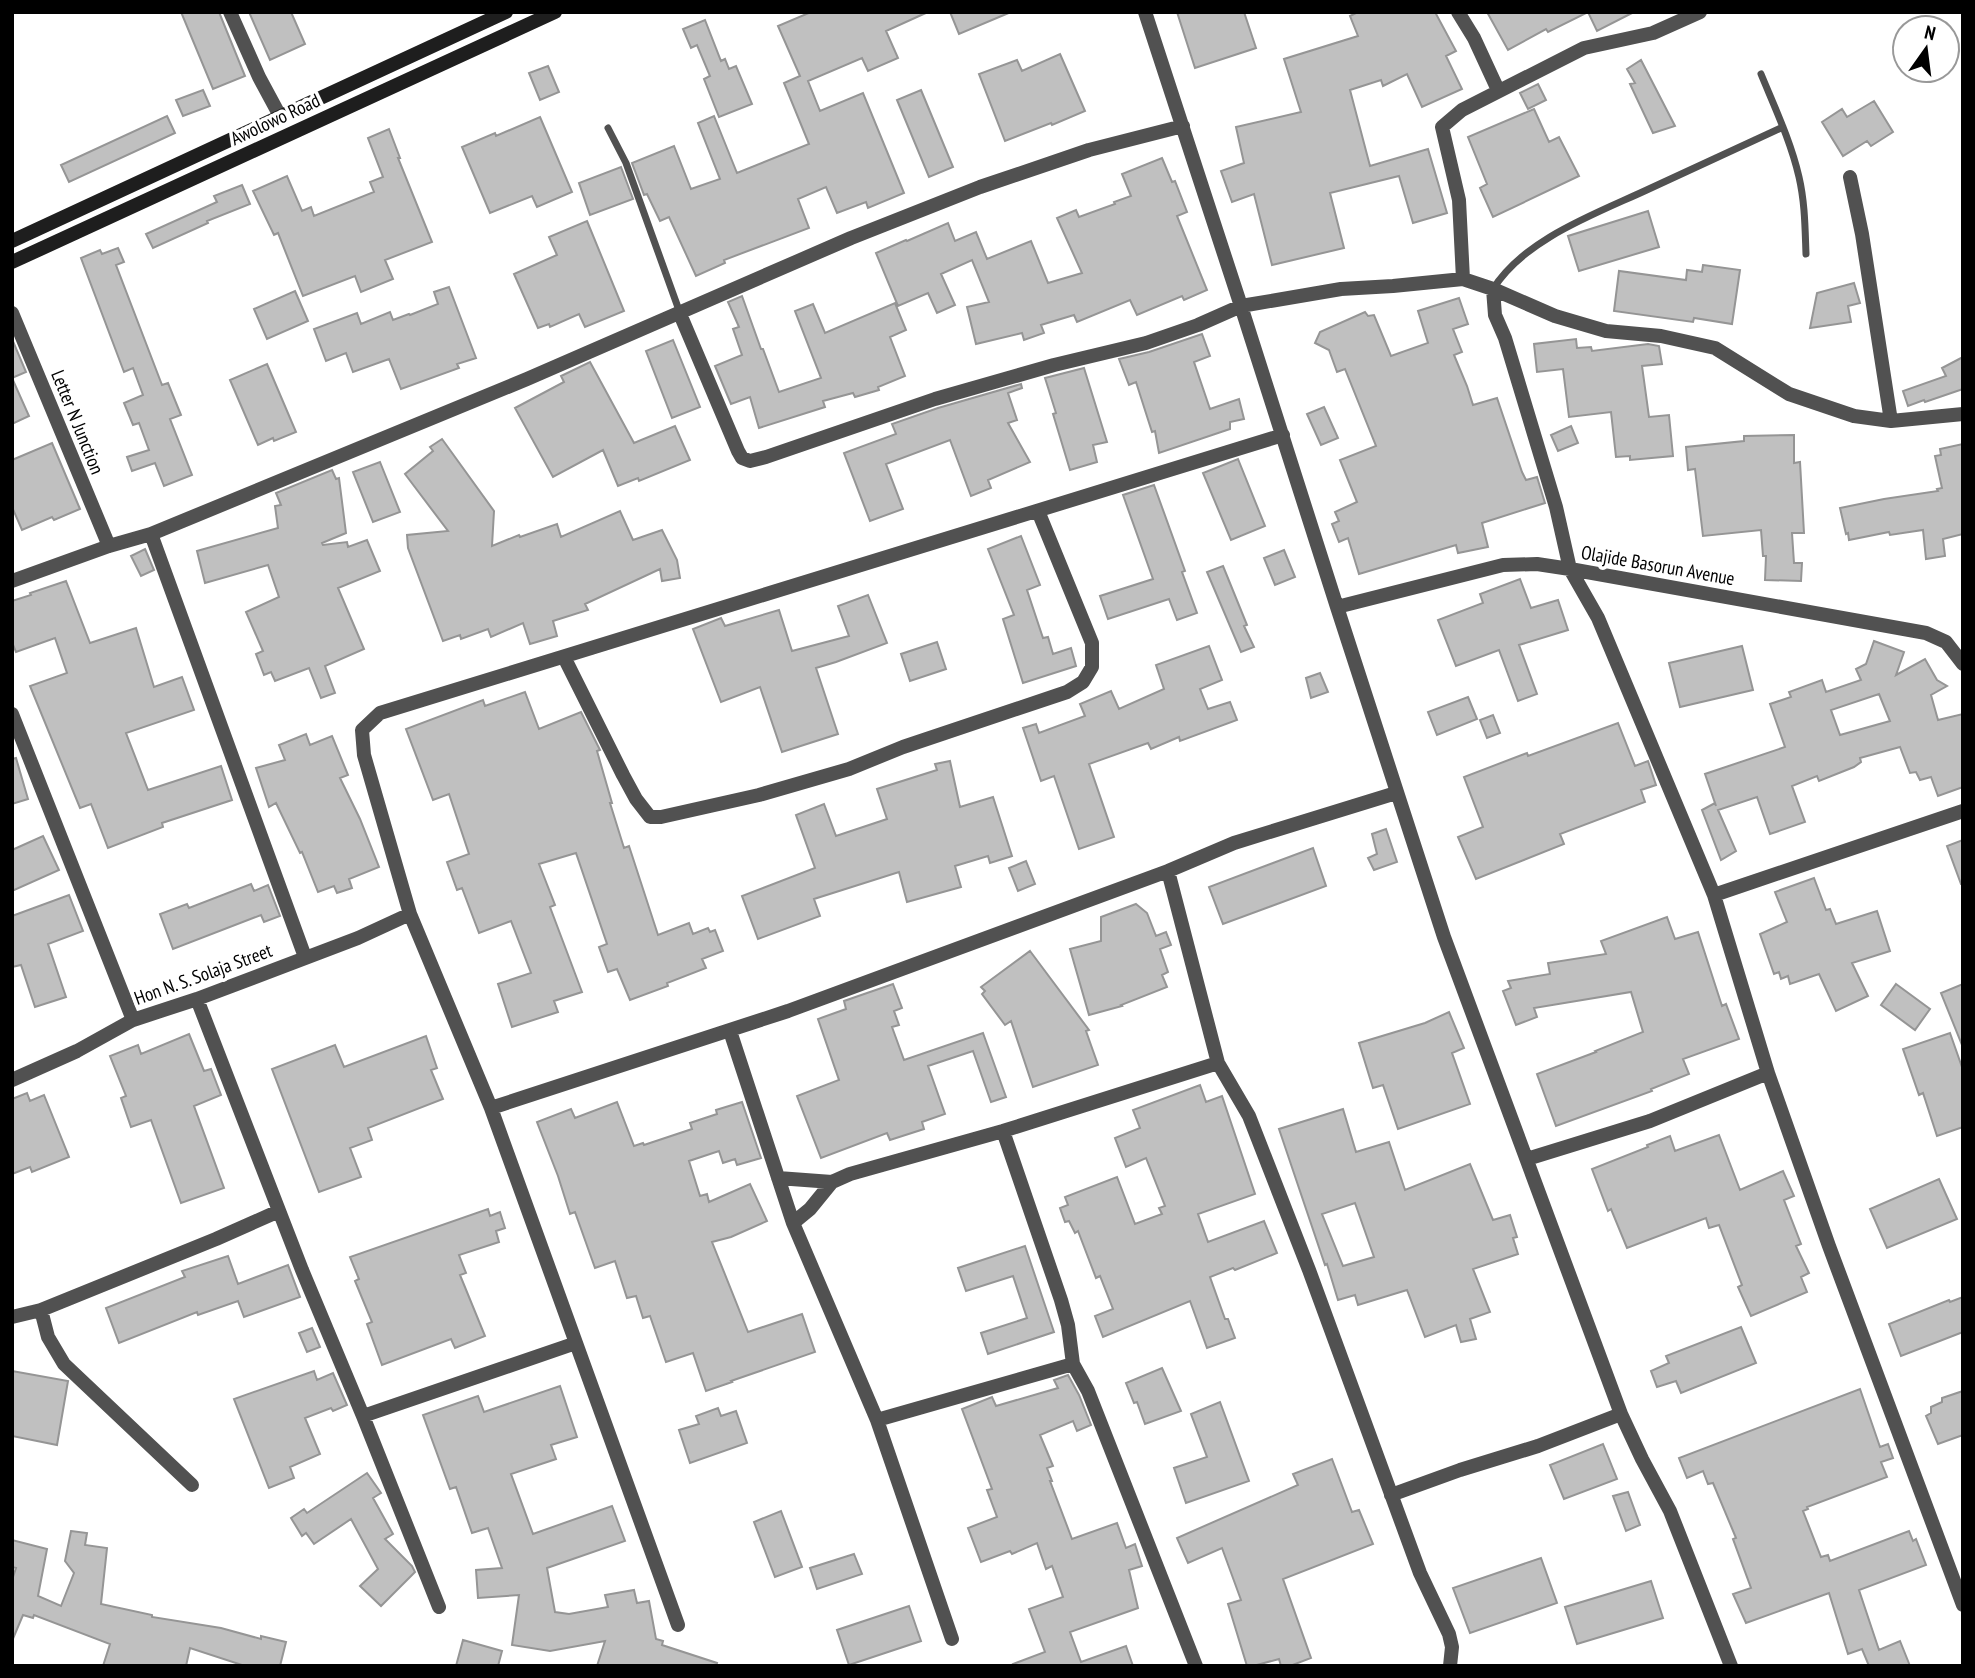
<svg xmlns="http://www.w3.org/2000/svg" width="1975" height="1678" font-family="'PT Sans Narrow',sans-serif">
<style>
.building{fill:#c0c0c0;stroke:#959595;stroke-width:2;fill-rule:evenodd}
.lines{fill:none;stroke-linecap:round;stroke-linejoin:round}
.service{stroke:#515151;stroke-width:7}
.minor{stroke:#515151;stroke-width:14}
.secondary{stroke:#1e1e1e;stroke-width:14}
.labels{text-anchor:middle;stroke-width:7;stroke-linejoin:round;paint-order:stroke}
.street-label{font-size:19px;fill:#000;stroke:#fff}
</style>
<rect width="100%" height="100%" fill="#fff"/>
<path class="building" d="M181,12H219L245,76L213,89Z
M249,12H291L305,44L270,60Z
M811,12H928L886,31L898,58L868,71L862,58L808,81L820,111L863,93L904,193L868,208L866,202L837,213L826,187L798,199L809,228L724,260L725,263L696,276L669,217L660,221L647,194L644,195L632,163L674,146L691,189L720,179L698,123L714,116L737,173L809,144L784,83L800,76L778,26Z
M950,12H1011L959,34Z
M1177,12H1244L1256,48L1195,68Z
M1358,12H1435L1456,51L1446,56L1462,89L1422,107L1407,74L1383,86L1381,80L1350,90L1370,166L1428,149L1447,213L1413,223L1399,176L1330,193L1344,248L1272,265L1254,194L1232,202L1221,171L1244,163L1236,127L1301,112L1284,59L1358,36L1350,16Z
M1487,12H1634L1597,31L1588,12L1548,32L1546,29L1508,50Z
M705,20L721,61L725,59L729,69L736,66L752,104L719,117L704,79L710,76L697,45L691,48L683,29Z
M1060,54L1085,111L1052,125L1051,123L1005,141L979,74L1017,60L1022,71Z
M1641,60L1675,126L1653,133L1630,84L1635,83L1627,69Z
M548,66L559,92L540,100L529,73Z
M1538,84L1546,100L1528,109L1520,93Z
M203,90L210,106L183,116L176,100Z
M921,90L953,167L929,177L897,100Z
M1874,101L1893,132L1871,146L1867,141L1843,156L1822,122L1842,109L1847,117Z
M1534,109L1549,142L1559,137L1579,176L1493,217L1480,188L1487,184L1468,137Z
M167,116L175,133L69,182L61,165Z
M540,117L572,192L537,207L532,196L490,213L462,147L495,133L496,136Z
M389,129L400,158H398L432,242L385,260L393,279L361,292L355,276L303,296L278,233L274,235L253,191L287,176L302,211L311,207L314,216L374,192L370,182L383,177L368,138Z
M1162,158L1172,182L1175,181L1187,212L1177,216L1207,290L1184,300L1182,296L1137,315L1130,300L1077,322L1074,315L1041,325L1044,333L1024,340L1022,333L976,344L967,307L989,302L972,260L941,274L955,305L937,313L928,293L898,306L876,253L906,240L907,241L948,223L955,241L976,232L987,259L1031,241L1048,283L1082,273L1057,218L1076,210L1079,217L1115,204L1114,202L1131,196L1122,174Z
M621,167L633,199L590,215L579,183Z
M242,185L250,204L207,221L208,223L153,248L146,234L217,202L214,196Z
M1648,211L1659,247L1579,271L1568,236Z
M587,221L624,311L585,327L579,314L550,327L549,324L538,328L514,274L557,255L549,237Z
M118,248L124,262L116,265L162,385L168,383L181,415L170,419L192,475L164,486L155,463L132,471L127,457L149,450L139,423L133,425L124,403L143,395L133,368L124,372L81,258L100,250L102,254Z
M1703,265L1740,270L1732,324L1694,318L1693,322L1614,311L1619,271L1686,280L1687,270L1702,272Z
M1854,283L1860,303L1848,306L1851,322L1810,328L1817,293Z
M449,287L476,358L457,364L459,368L401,389L389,359L353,372L346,353L326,361L314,329L357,313L361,324L390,312L393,320L409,314L410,315L438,304L434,292Z
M295,291L308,321L267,339L254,309Z
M742,296L761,349H763L779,392L821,378L795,311L813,304L825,333L895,303L906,330L890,337L905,376L878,387L879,390L855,397L853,393L823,401L825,407L759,428L750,397L731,404L715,366L742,355L733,329L739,327L728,302Z
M1459,298L1468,324L1453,329L1462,352L1454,355L1467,386L1473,405L1497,398L1522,472L1526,480L1537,477L1545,503L1482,523L1488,547L1458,553L1456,545L1359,574L1348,538L1339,542L1332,524L1339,521L1335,512L1357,502L1340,460L1376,446L1345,369L1337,372L1329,350L1315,343L1320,332L1365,312L1368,316L1374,315L1391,356L1428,343L1418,311Z
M1202,334L1210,356L1194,362L1210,409L1239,399L1244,419L1230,422V429L1159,453L1155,431L1152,432L1136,382L1129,385L1119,359L1149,352Z
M12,339L26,372L12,378Z
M1576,339L1577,348L1591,347L1592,351L1648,344L1659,346L1662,364L1642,366L1649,417L1669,415L1673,456L1630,460V456L1616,457L1611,412L1569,417L1563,369L1537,372L1534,344Z
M673,340L700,407L672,418L646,351Z
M1963,357V389L1925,402L1924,400L1908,406L1903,391L1946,376L1942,368Z
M590,362L634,443L675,426L690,460L639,481L638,478L618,486L603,450L553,477L515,408L564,382L561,376Z
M267,364L296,432L274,441L273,438L258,445L230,380Z
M1084,368L1107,442L1093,445L1097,462L1070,470L1053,414L1056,413L1045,378Z
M12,378L29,416L12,424Z
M1021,384L1022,388L1008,393L1017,420L1008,423L1030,462L988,480L991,488L971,496L950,440L886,464L903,509L870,521L844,453L896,434L892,424L938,408Z
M1324,407L1338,438L1321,445L1307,414Z
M1571,426L1578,443L1558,451L1551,435Z
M1794,435V463L1800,462L1804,533H1792L1794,563H1802L1801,581L1765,580L1766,556H1763L1761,530L1703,536L1695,469L1688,470L1686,447L1744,441V436Z
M442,439L494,511L492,546L519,535L520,537L557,524L561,537L620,511L633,540L662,530L677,560L680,578L662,581L660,569L585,604L588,610L553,621L557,636L530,644L523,623L491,637L488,629L461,639L460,635L443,641L408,548L407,535L448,531L405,474L433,451L430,447Z
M52,443L80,509L54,520L52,517L22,530L12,507V460Z
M1963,444V534L1943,539L1945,556L1926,559L1923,530L1890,535L1889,532L1849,540L1848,533L1846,534L1840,508L1884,499L1938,491L1937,489L1942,488L1935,456L1941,455L1940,449Z
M1238,459L1265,526L1231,540L1203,473Z
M380,462L400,512L373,522L353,472Z
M332,470L336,479L339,478L346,533L322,543L323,545L347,542L348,547L367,540L380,571L338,588L364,649L325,666L335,693L321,698L309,668L275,681L271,672L264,675L256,654L263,651L246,612L279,597L268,565L205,583L197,551L278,528L275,506L281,505L276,493Z
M1154,485L1185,571L1182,572L1197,613L1177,620L1169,599L1108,619L1100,596L1153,579L1123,495Z
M1021,536L1040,585L1027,590L1043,638L1048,637L1053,654L1071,648L1076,666L1023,683L1003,619L1014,615L988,549Z
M145,549L154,570L141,576L131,556Z
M1284,550L1295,577L1275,585L1264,558Z
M1223,566L1247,625L1244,626L1254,647L1241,652L1207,572Z
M1520,579L1531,608L1558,600L1568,630L1519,645L1537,694L1518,701L1499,650L1456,666L1438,620L1483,603L1480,594Z
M66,581L90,643L136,628L154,687L182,677L194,710L126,733L148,790L221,766L232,800L162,823L163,827L108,848L91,804L80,808L30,686L67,673L55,638L16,652L12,642V601L31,595L30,593Z
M868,595L887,643L836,662L816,668L838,734L782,752L760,687L721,702L693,629L721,618L725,626L779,610L792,651L849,636L838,606Z
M1874,641L1904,652L1896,675L1925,659L1937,680L1947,686L1931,695L1938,720L1963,714V787L1938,796L1931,777L1920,780L1916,772L1910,773L1900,747L1860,758L1861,762L1854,767L1819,781L1817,776L1792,786L1805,822L1770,834L1757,797L1718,810L1736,851L1721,860L1702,810L1715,803L1716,806L1705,774L1785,747L1770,704L1791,697L1789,692L1822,680L1826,692L1861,680L1856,669L1866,664ZM1879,694L1890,721L1840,735L1831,710Z
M937,642L946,669L910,681L901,654Z
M1209,646L1222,680L1200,689L1208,709L1230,702L1237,720L1180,741L1179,737L1151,749L1148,743L1089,764L1114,837L1079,849L1054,776L1041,781L1023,728L1036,724L1039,733L1085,716L1080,704L1111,691L1119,709L1164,689L1156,665Z
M1742,646L1753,690L1680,707L1669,663Z
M1320,673L1328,692L1311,698L1306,678Z
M525,692L539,729L581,712L600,750L597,751L612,803H610L624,848L629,846L658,935L689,923L693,934L708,928L710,932L715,930L723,951L702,959L706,968L667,983L668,986L630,1000L617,969L608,972L599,947L607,944L576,853L539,864L555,905L550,907L582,992L554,1001L558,1012L512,1027L498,984L531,973L511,921L479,933L462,888L457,890L447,862L469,854L449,794L433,800L406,729L483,700L485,706Z
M1468,697L1477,719L1437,735L1428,712Z
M1493,715L1500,733L1487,738L1480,720Z
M1618,723L1635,766L1648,761L1656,785L1641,790L1645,802L1560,834L1564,844L1476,879L1458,837L1483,827L1464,777L1527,753L1528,756Z
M306,734L310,745L332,736L348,775L340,778L360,819L379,867L349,879L352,888L337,893L334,886L318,892L302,852L300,853L276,803L269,807L256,768L285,760L279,745Z
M16,758L28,799L12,804V759Z
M950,761L960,807L993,797L1012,856L990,863L988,856L955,866L961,887L907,902L899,872L814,899L820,916L758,939L742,896L815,868L796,815L824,804L836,836L887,819L877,789L937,770L935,764Z
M1386,829L1397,862L1374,870L1368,858L1377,854L1372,834Z
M43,836L59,870L12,891V850Z
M1963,840V884H1961L1947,846Z
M1313,848L1326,886L1223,924L1209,887Z
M1026,861L1035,884L1018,891L1009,868Z
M1814,878L1826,910L1830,909L1836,924L1877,911L1890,951L1852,963L1868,996L1836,1011L1819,974L1790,984L1788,976L1781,979L1779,972L1774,974L1760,934L1787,922L1775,892Z
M251,884L254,891L268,885L280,916L264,922L261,915L173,949L160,914L187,904L189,908Z
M69,895L83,931L48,944L66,997L35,1007L21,965L12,967V916Z
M1136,904L1147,913L1156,936L1166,932L1171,945L1160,949L1168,972L1162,975L1167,987L1121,1005L1122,1006L1089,1015L1070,949L1101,941V917Z
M1667,917L1675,939L1698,932L1722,1006L1726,1004L1739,1039L1683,1059L1689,1074L1651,1089L1652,1091L1556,1126L1537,1074L1596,1052L1595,1051L1643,1032L1631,992L1534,1008L1537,1017L1516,1025L1503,991L1511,988L1508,981L1550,974L1548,963L1606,954L1601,941Z
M1030,951L1089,1030L1086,1031L1098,1065L1033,1087L1011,1021L1005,1025L982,994L985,991L981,987Z
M893,984L902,1008L894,1011L899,1025L892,1027L904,1060L983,1033L1006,1097L991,1102L973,1051L928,1066L945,1114L922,1122L924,1129L890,1140L887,1133L821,1158L797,1096L839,1080L818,1019L846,1009L844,1001Z
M1896,984L1930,1009L1915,1030L1881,1005Z
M1963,984V1045H1962L1941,993Z
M1449,1012L1464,1048L1452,1053L1470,1104L1398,1129L1383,1085L1373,1088L1359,1043L1425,1023Z
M1950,1033L1963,1070V1127L1937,1136L1923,1093L1919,1095L1903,1049Z
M189,1034L204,1071L211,1069L221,1095L194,1106L224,1188L181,1203L151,1120L131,1127L121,1098L126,1096L110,1056L138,1045L141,1054Z
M426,1036L437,1068L431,1070L443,1099L368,1128L372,1140L350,1148L361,1177L319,1192L272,1069L335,1045L344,1067Z
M1200,1085L1206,1102L1222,1096L1255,1194L1198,1214L1208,1242L1264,1221L1277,1253L1235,1270L1233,1268L1210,1277L1225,1319H1228L1235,1338L1207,1348L1190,1301L1103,1337L1095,1316L1113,1309L1100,1276L1096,1278L1078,1231L1075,1233L1069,1221L1065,1222L1060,1208L1068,1205L1065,1197L1117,1177L1135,1224L1162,1214L1159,1208L1165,1206L1146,1158L1126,1167L1115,1138L1140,1128L1133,1110Z
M27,1093L30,1101L44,1095L69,1157L32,1172L30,1167L12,1174V1099Z
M617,1102L634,1146L643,1143L644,1145L692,1129L690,1123L717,1114L716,1110L742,1102L761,1158L737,1165L735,1159L723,1163L719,1151L689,1161L700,1196L707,1194L709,1202L750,1184L767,1221L731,1237L712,1242L748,1332L802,1314L815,1352L731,1381L732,1382L706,1391L693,1353L666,1362L650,1316L643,1318L636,1296L627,1298L615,1261L595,1268L575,1212L570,1214L558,1176L537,1122L571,1109L575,1118Z
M1343,1109L1356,1152L1389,1142L1405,1190L1470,1164L1493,1220L1510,1215L1517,1237L1513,1238L1518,1254L1473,1269L1490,1312L1470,1319L1476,1339L1461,1342L1456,1325L1425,1337L1407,1290L1358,1305L1355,1295L1338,1300L1327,1264L1325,1265L1279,1129ZM1355,1203L1374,1257L1343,1266L1322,1214Z
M1719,1135L1740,1190L1783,1171L1794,1196L1784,1200L1801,1244L1796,1246L1809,1273L1801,1277L1807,1292L1751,1316L1738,1287L1742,1285L1719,1225L1709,1228L1706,1218L1627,1248L1611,1209L1608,1211L1592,1169L1648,1147L1647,1145L1670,1136L1675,1151Z
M1939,1179L1957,1219L1887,1248L1870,1209Z
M488,1209L490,1216L500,1212L505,1228L496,1231L499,1242L459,1255L466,1273L460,1275L485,1336L455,1348L451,1339L382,1365L367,1324L372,1322L355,1281L359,1279L350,1257Z
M1025,1246L1054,1332L988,1354L981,1333L1027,1318L1013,1276L966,1291L958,1268Z
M228,1256L238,1284L288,1265L300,1297L244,1317L238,1301L198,1315L197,1312L119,1343L106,1308L185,1277L182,1271Z
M1963,1297V1332L1901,1356L1889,1324L1949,1300L1950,1302Z
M1741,1327L1756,1363L1681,1393L1676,1381L1657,1387L1651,1371L1669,1363L1666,1356Z
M312,1328L320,1347L307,1352L299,1333Z
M1162,1368L1181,1411L1145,1424L1137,1402L1134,1403L1126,1383Z
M12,1371L68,1381L57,1445L12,1436Z
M314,1371L317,1380L333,1373L347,1405L333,1411L331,1408L305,1418L320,1454L290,1467L294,1478L269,1488L234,1399Z
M1068,1375L1079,1395L1091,1425L1077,1431L1073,1421L1040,1435L1053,1466L1047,1468L1052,1481H1050L1072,1539L1117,1523L1126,1548L1135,1544L1142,1566L1129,1570L1138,1608L1070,1632L1081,1662L1126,1646L1133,1666H1014L1013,1664L1045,1652L1029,1609L1063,1597L1052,1566L1046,1569L1037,1543L1012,1554L1010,1551L981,1562L968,1528L997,1517L987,1490L992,1489L962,1409L992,1397L996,1406L1058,1388L1054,1380Z
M560,1386L577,1437L551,1445L556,1459L511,1474L533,1534L612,1506L625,1541L547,1568L555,1612L569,1614L608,1607L605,1595L634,1590L637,1603L649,1601L656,1639L663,1641L662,1645L717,1663L716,1666H597L605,1641L550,1651L512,1645L519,1595L478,1598L476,1570L502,1568L488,1528L472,1533L456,1487L450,1489L423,1415L478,1396L484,1412Z
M1860,1389L1880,1447L1888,1444L1893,1458L1881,1462L1887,1477L1807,1507L1808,1509L1803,1511L1821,1557L1828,1555L1830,1561L1909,1531L1913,1541L1916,1539L1926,1565L1859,1590L1879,1650L1900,1641L1910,1666H1869L1862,1649L1848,1654L1829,1593L1746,1623L1733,1594L1751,1588L1733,1539L1736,1538L1713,1483L1708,1484L1703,1471L1687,1478L1679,1458Z
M1963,1391V1435L1938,1444L1926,1416L1931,1413V1407L1942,1402V1398Z
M1220,1402L1249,1481L1186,1503L1174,1468L1207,1457L1191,1414Z
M718,1408L721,1416L736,1411L747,1443L690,1463L679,1430L699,1424L696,1416Z
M1603,1444L1617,1479L1564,1499L1550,1465Z
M1332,1459L1352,1512L1359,1510L1373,1544L1283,1579L1311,1658L1290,1666H1281L1279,1659L1253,1666H1247L1228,1604L1241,1600L1222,1548L1188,1563L1177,1538L1298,1485L1293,1474Z
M367,1473L381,1493L373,1498L393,1534L385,1539L412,1566L415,1572L381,1606L360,1586L378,1569L351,1519L314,1544L306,1533L302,1536L291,1518L304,1509L307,1513Z
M1628,1492L1640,1525L1626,1531L1613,1496Z
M781,1511L802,1567L775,1577L754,1522Z
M71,1531L87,1533L85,1545L107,1548L101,1604L152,1615V1617L221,1628L261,1639V1636L286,1642L280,1666H245L190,1648L186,1666H103L110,1644L34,1615L33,1618L23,1615L12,1641V1580L16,1568L12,1567V1540L47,1549L38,1596L61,1606L74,1573L65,1561Z
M854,1554L862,1574L817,1589L810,1568Z
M1541,1558L1557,1603L1470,1633L1453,1588Z
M1651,1581L1663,1618L1577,1644L1565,1607Z
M909,1606L921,1641L849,1665L837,1630Z
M463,1640L502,1651L498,1666H456Z"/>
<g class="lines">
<path class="service" d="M1761,74C1775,108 1791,142 1799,177C1805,203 1805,228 1806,254
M608,128L626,163L680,313
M1493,289C1525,238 1598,213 1651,188C1695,168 1739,147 1783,127"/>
<path class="minor" d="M230,12L259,77L280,116
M1145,12L1241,306L1337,607L1444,937L1621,1414L1642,1459L1670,1511L1731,1666
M1458,12L1474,38L1498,90
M1850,177L1862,234L1891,421
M1463,279L1459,200L1442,127L1462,110L1584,48L1653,33L1700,12
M1493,289L1495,315L1505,338L1556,507L1570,569L1598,618L1714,895L1768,1073L1829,1246L1963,1605
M12,313L109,546
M680,314L738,451L742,458L750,461L766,457L935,399L1054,365L1146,343L1198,325L1241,306L1341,289L1393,286L1463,279L1493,289L1555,316L1606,331L1661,336L1715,348L1789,394L1854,416L1891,421L1963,414
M151,534L305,957
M12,581L109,546L151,534L527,379L851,238L980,187L1089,150L1183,126
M1337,607L1503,565L1537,564L1570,569L1926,633L1946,642L1963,664
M564,657L623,775L636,799L650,817H661L759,795L849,769L903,747L1067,692L1083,682L1092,667V643L1038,511
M12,714L133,1020
M1168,871L1218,1063L1249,1116L1309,1270L1420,1573L1449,1634L1452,1647L1450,1666
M1714,895L1963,811
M197,999L302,1270L363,1416L439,1607
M730,1031L793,1223L877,1420L952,1639
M12,1080L77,1051L133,1020L197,999L358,938L410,914
M491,1108L788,1011L1168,871L1234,843L1396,793
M1003,1131L1061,1300L1068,1325L1073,1364
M1527,1159L1650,1121L1768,1073
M778,1178L832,1182
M793,1223L810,1209L832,1182L850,1174L1003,1131L1218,1063
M41,1310L48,1337L64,1364L192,1485
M12,1317L41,1310L216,1239L279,1211
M363,1416L576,1343
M877,1420L1073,1364L1088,1391L1196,1666
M1391,1495L1460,1470L1538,1446L1621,1414
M678,1625L491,1108L410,914L364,755L362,730L380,713L1283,435"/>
<path class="secondary" d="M12,241L506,12
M12,262L555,12"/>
</g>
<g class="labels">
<g class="street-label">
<text transform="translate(275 119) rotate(-25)" y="7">Awolowo Road</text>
<text transform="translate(78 422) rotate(68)" y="7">Letter N Junction</text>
<text transform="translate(1658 565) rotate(10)" y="7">Olajide Basorun Avenue</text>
<text transform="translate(203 974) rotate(-20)" y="7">Hon N. S. Solaja Street</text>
</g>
</g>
<rect width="1975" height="1678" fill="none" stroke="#000000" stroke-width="28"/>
<g transform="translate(1926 49) rotate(14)"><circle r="33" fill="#ffffff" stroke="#999999" stroke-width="2"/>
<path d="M0-5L12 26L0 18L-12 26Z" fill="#000000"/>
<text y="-10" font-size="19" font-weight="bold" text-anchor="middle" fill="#000000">N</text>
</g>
</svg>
